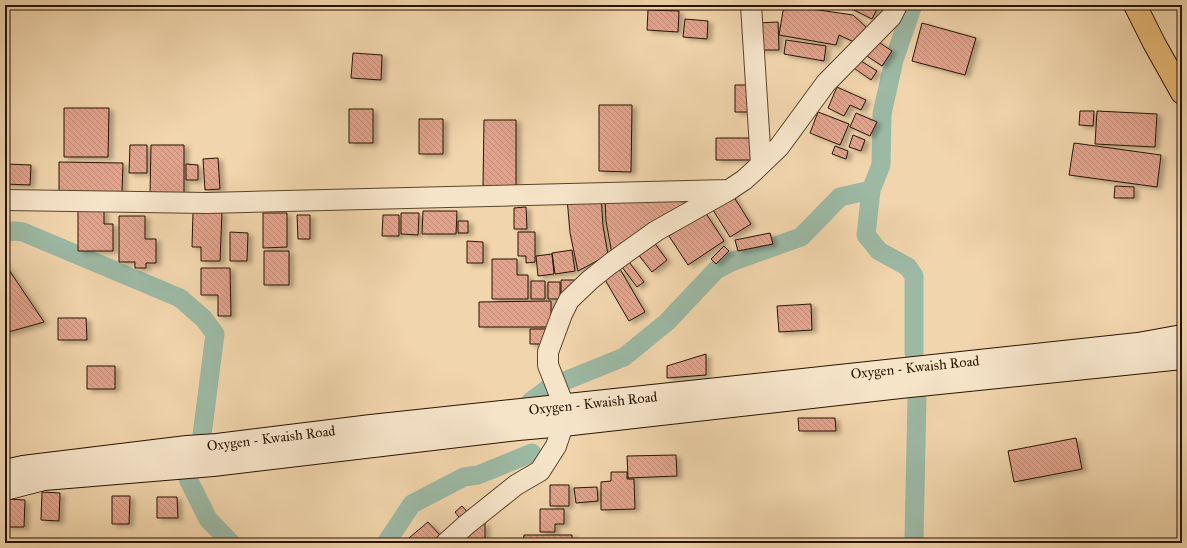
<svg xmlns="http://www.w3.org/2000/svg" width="1187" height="548" font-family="'IM FELL Great Primer',serif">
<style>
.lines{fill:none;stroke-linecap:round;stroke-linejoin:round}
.canal{stroke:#9cb9a4;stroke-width:19}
.building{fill:url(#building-back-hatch);stroke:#281300;filter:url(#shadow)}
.street-casing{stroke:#5a442b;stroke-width:22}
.secondary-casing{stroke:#281300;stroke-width:24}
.primary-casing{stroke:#281300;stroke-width:24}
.street{stroke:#f6e4c9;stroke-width:20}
.secondary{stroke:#f6e4c9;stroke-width:22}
.primary{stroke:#e8ba76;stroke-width:22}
.labels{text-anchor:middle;stroke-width:3;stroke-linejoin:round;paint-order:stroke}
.street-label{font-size:14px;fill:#281300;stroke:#f6e4c9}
</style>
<defs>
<pattern id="building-back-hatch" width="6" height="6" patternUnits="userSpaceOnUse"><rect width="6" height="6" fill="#e1a38c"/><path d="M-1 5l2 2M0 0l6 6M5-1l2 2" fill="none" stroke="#c18b77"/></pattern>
<filter id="shadow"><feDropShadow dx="4.5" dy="2.5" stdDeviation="2" flood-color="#0004"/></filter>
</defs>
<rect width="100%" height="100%" fill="#f1d5ac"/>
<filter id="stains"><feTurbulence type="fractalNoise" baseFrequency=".005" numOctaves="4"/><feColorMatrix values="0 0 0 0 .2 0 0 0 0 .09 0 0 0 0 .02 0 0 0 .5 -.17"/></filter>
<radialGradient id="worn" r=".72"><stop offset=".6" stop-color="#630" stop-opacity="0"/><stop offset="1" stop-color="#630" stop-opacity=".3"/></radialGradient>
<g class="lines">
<path class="canal" d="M871,190L866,235L879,251L908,267L914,276V353
M5,232L14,231L23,232L180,298L204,319L215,334L202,435
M530,402L550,387L624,357L667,322L716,270L731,262L801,237L840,197L871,190L881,165L882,114L894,60L913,5
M188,479L208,519L231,543
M386,543L412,504L464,477L478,475L532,453
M915,543L914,538L917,399"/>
</g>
<path class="building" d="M784,5L853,15L868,29L856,43L839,35L836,45L779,35Z
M846,5H879L872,19L846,6Z
M648,10L679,11L678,32L647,30Z
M685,19L708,21L707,39L683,37Z
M778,22L779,50H757V23Z
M922,23L976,38L965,75L912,61Z
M874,39L892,51L882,66L864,54Z
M786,40L826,46L824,61L784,54Z
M353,53L382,55L381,80L351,78Z
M856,58L877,71L871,80L851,66Z
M735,85H753V112H735Z
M837,87L866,100L861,110L850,105L844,116L828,108Z
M599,105H632L631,172L599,171Z
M64,108H109L108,157H64Z
M349,109H373V143H349Z
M1080,111H1094L1093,126L1079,125Z
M1097,111L1157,114L1155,147L1095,144Z
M818,112L849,124L840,145L810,133Z
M856,113L877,122L870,136L850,127Z
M419,119H443V154H419Z
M484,120H516V186H483Z
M853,135L865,140L861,151L849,147Z
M716,138H753V160H716Z
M1074,143L1161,155L1157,187L1069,175Z
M130,145H147V173H129Z
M151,145H184V195H150Z
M835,146L848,151L846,159L832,154Z
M218,158L220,189L205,190L203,159Z
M59,162L123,163L122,192L59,191Z
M5,164L31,165L30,185L5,184Z
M186,164L198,165V180H186Z
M1115,186L1134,187V198H1114Z
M732,194L751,224L730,237L711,207Z
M601,196L603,226L608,255L578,271L570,233L567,198Z
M605,198L690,202L612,254L606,221Z
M526,207L527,229H514V208Z
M78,210H104V224H113V251H78Z
M423,211H457L456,234H422Z
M193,212H222L220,261H201V247H192Z
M705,212L724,241L688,265L669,236Z
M263,213H287V247L263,248Z
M401,213H419L418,235L401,234Z
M297,215H310V239H298Z
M383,215H399V236H382Z
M119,216H145V239H156V263H146V268H135V262H119Z
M458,221H468V233H458Z
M230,232L248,233L247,261H230Z
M518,232H535V262L526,263V256H518Z
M770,233L773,244L738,251L735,240Z
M467,241L483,242V263H467Z
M653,241L667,260L652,272L637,253Z
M724,246L729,251L716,264L711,259Z
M572,250L575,271L555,274L552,253Z
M264,251H289V285H264Z
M552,254L554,274L538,276L536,256Z
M492,259H517V275H528V299H492Z
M629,262L644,282L637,287L622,267Z
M5,264L44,322L5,333Z
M201,268H230L231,316H218V295H201Z
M620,269L645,312L629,321L604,278Z
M561,280H576L561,299Z
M531,281H545V299H531Z
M548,282H560V299H548Z
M551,301V327H479V302Z
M811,304L812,330L779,332L777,306Z
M58,318H86L87,340H58Z
M530,329H549V344H530Z
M706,354V375L667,378V366Z
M87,366H115V389H87Z
M798,418H835L836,431H799Z
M1076,438L1082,469L1014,482L1008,451Z
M676,455L677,476L628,478L627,456Z
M611,472H627V479H634L635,509L601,510V482L611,481Z
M550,485H569V506H550Z
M597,487L598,501L576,503L574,488Z
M42,492L60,493L59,521L41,520Z
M112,496H130L129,524H112Z
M157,497H177L178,518H157Z
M7,499L25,500L24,527H7Z
M462,506L469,514L462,521L455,512Z
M540,509H564V524H555V532H540Z
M428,522L441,536L433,543H403Z
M485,522V543H455Z
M524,535H572V543H523Z"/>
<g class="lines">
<defs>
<path id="street" d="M751,5L761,164
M5,200L207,203L727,190
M446,543L466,525L516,485L540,471L556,446L563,425L564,406L548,365V352L562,314L569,300L590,280L610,264L656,231L729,190L744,180L754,171L779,147L826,83L891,17L897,5"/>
<path id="secondary" d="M5,471L23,467L187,447L217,445L371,426L1138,344L1182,336
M5,489L44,479L213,465L518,429L563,425L900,387L1182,358"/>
<path id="primary" d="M1135,5L1154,43L1182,93"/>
</defs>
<use href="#street" class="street-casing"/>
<use href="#secondary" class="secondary-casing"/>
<use href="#primary" class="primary-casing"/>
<use href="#street" class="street"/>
<use href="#secondary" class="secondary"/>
<use href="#primary" class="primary"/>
</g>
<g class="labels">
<g class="street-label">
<text transform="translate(915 367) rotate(-6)" y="5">Oxygen - Kwaish Road</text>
<text transform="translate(593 403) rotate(-6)" y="5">Oxygen - Kwaish Road</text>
<text transform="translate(271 438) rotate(-7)" y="5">Oxygen - Kwaish Road</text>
</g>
</g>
<rect width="1187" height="548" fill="none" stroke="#f1d5ac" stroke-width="20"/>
<rect x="6" y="6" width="1175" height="536" fill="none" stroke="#281300" stroke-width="2"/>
<rect x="10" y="10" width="1167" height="528" fill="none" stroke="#281300"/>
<rect width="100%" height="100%" filter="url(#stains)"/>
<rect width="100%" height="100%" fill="url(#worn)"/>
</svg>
